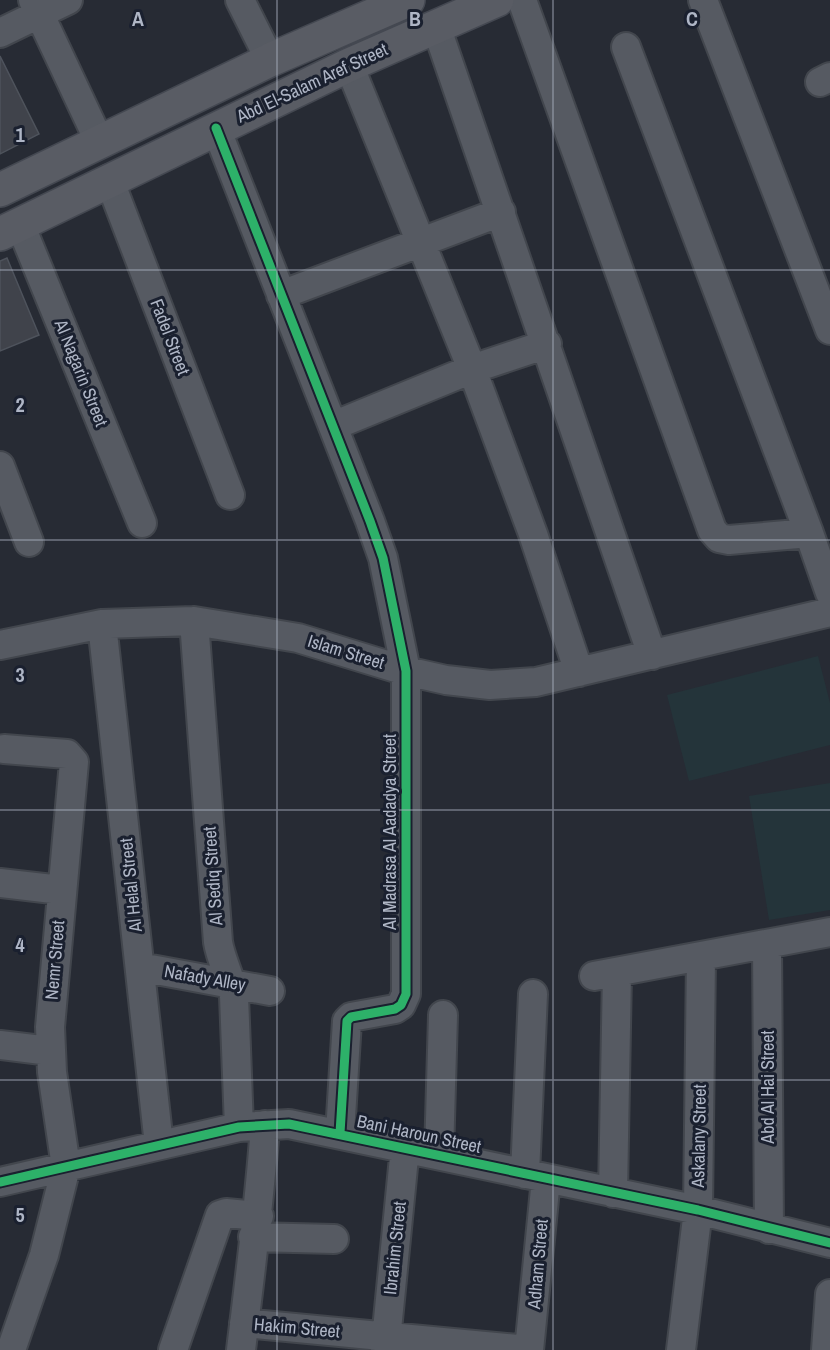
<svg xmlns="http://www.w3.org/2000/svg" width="830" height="1350" viewBox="0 0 830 1350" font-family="'Archivo Narrow',sans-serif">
<rect width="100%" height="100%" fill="#272b34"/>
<path fill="#24343a" d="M818,656L830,703V745L689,781L667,695Z
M830,783V910L769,920L749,796Z"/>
<path fill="#40434b" stroke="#4e535c" stroke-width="1.5" d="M0,56L39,134L0,154Z
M7,258L39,335L0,351V261Z"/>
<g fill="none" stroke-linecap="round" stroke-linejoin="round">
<g stroke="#42464d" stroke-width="32">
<path id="minor" d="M33,0L100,143
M240,0L270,60
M522,0L712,530L719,538L729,540L809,533L830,593
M703,0L830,330
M436,26L652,655
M0,33L68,0
M626,47L809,533
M349,65L472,369L533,534L579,672
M820,82L830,77
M216,128L370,521L383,558L406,671V994L401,1005L395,1009L351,1017L347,1021L340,1133
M109,179L230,495
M20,224L142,523
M281,295L501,212
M333,426L472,369L547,344
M0,466L29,542
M194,621L218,942C221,961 231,977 234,996L239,1127
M102,624L159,1145
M0,645L102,624L194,621L298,638L406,671L446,680L490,685L536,682L830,612
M4,749L67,754L74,762L50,1027L52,1072L66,1167L44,1255L11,1350
M0,883L61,890
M767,944L769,1229
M140,967L270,991
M594,976L830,932
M0,1045L50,1051
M439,1155L443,1015
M525,1174L533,994
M0,1182L239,1127L289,1124L698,1210L830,1243
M613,1193L617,972
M253,1237L334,1239
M244,1323L529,1350
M173,1350L220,1215L226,1213L259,1216
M241,1350C250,1275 260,1200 265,1125
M385,1350L405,1147
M529,1350L546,1179
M681,1350L698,1210L701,957
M826,1350L830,1294"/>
</g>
<g stroke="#444851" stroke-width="36">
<path id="major" d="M0,190L270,60L408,0
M0,234L349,65L497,0"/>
</g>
<use href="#minor" stroke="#565a62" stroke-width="28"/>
<use href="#major" stroke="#595c64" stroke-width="33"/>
<g stroke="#1a202f" stroke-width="13">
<path id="cycleway" d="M216,128L370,521L383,558L406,671V994L401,1005L395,1009L351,1017L347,1021L340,1133
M0,1182L239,1127L289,1124L698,1210L830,1243"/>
</g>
<use href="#cycleway" stroke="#2db169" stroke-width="9"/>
</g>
<path fill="none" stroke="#afb6c6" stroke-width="1.5" stroke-opacity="0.55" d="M277,0V1350M553,0V1350M0,270H830M0,540H830M0,810H830M0,1080H830"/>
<g text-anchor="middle" stroke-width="6" stroke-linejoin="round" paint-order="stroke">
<g font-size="18" fill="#afb6c6" stroke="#1a202f">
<text transform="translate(312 83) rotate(-25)" y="6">Abd El-Salam Aref Street</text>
<text transform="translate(170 337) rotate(69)" y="6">Fadel Street</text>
<text transform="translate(81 373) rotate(68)" y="6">Al Nagarin Street</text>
<text transform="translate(346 652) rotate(17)" y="6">Islam Street</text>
<text transform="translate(390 832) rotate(-90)" y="6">Al Madrasa Al Aadadya Street</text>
<text transform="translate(213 876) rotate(-94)" y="6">Al Sediq Street</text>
<text transform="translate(131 885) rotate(-96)" y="6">Al Helal Street</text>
<text transform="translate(55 960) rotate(-85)" y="6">Nemr Street</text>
<text transform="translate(205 978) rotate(10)" y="6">Nafady Alley</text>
<text transform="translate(768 1087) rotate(-90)" y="6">Abd Al Hai Street</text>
<text transform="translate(419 1134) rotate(12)" y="6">Bani Haroun Street</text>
<text transform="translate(699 1136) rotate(-89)" y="6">Askalany Street</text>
<text transform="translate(395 1248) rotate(-84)" y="6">Ibrahim Street</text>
<text transform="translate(538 1264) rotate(-85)" y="6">Adham Street</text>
<text transform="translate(297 1328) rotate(5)" y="6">Hakim Street</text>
</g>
</g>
<g font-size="20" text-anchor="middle" font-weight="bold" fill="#afb6c6" stroke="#1a202f" stroke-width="6" stroke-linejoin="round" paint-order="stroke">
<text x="138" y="26">A</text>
<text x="415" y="26">B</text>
<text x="692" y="26">C</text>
<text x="20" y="142">1</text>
<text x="20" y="412">2</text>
<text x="20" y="682">3</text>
<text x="20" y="952">4</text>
<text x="20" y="1222">5</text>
</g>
</svg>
